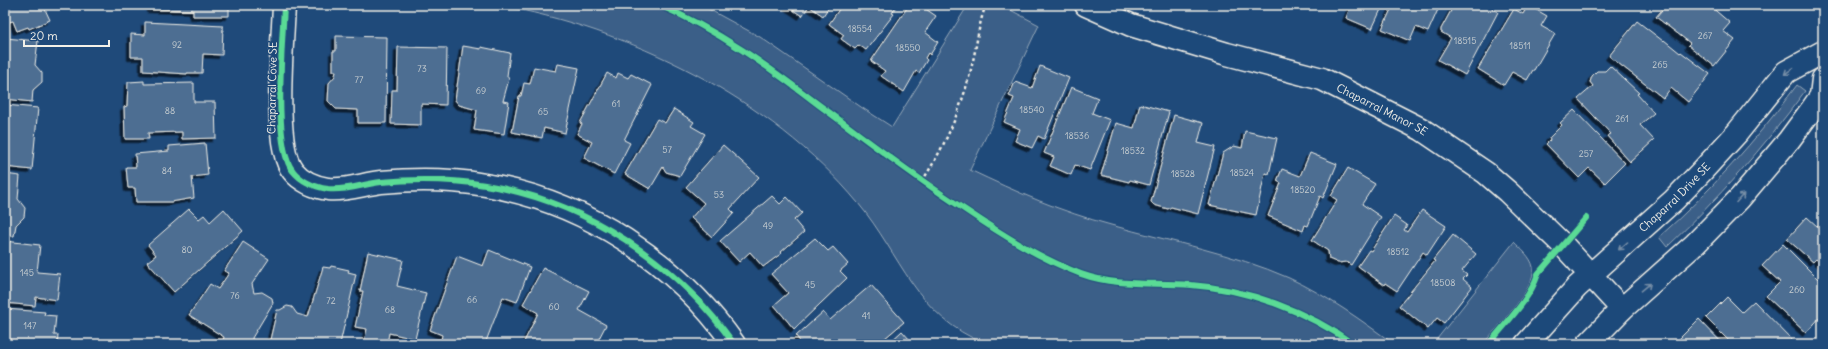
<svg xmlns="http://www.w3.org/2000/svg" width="1828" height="349" viewBox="0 0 1828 349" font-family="Delius,sans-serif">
<defs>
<filter id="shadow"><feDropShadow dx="-3.5" dy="3.5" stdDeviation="0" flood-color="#0009"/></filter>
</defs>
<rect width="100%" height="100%" fill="#1f4a7a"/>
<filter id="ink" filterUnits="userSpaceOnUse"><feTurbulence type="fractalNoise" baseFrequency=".025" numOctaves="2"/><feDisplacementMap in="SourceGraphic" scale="8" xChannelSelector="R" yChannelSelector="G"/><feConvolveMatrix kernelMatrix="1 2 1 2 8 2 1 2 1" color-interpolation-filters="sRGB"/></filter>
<g filter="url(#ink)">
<path fill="#3a5f88" stroke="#97a8b8" d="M496,5H701L760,37L861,107L892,127L968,5H1001L1039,25L970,170C1016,192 1062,212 1111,225C1171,242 1232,253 1289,278C1326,295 1361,320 1394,344H986C915,316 902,256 858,203C771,98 628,28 496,5Z
M1797,85L1805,91C1763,148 1718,199 1667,247L1659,237C1710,192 1756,140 1797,85Z
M1514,242C1521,249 1531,257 1533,267C1537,288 1496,328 1483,344H1433Z"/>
<path fill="#4d6e92" stroke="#f4f1e8" filter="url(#shadow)" d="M5,5H43L50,20L29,29L28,27L17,31L13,21L9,22L8,20L5,21Z
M150,5H229V16H193V10L150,9Z
M788,5H830L823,16L809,6L802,16L787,6Z
M842,5H897L892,13L894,14L866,50L859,45L855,49L841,39L844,35L829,24Z
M909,5H920L936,16L925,32L938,42L930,55L928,53L925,58L927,60L919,73L916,71L904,92L881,76L885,71L871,61Z
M1351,5H1383L1372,29L1346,18Z
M1393,5H1440L1428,32L1416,27L1410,41L1382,29Z
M1454,5H1494L1492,9L1498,12L1465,75L1438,60L1451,38L1441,32V29Z
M1528,5L1547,16L1541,26L1555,34L1534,70H1533L1527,80L1512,72L1504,85L1478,69L1514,9L1523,14Z
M1666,5H1709L1730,23L1723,31L1735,40L1714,66L1688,45L1690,43L1656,17Z
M1637,21L1663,41L1664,40L1680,53L1681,52L1710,74L1688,102L1671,88L1663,98L1609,56Z
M145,22L223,26L222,55L203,54L202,73H187V74L143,71V57H131V34L145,35Z
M336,36L387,37L386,123H358V110L336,109L328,101L329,83L335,76L336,71H333V51H336Z
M5,38L38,41L35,65L42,73V82L33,90L32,102L5,99Z
M463,46L481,49V47L510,53L507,76L509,79L503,101L509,102L504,134L474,130L477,110L459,105L455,100Z
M398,47L447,48L446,105L421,104V125L391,124L392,90H397Z
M558,64L579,68L565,133L544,128L542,138L512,132L519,96H521L524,83L530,84L534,67L556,71Z
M1040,66L1069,78L1044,139L1038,136L1032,148L1015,141L1020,129L1004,122L1014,98L1009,96L1015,82L1032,88Z
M1610,66L1639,93L1637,94L1654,113L1640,125L1654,140L1630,162L1607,136L1611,134L1578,99L1593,86L1590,82L1592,76L1597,71H1605Z
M607,73L616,78L618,73L628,78L631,74L652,85L624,140L630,143L614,174L584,158L592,142L577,134L582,124L580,123Z
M144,81V84L194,83V102H215L216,138L182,139V132L148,133L149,139H125L124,107L127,106L128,82Z
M1071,87L1098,98L1092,113L1110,120L1090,170L1075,165L1071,175L1050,166L1054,157L1044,153Z
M1140,104L1169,112L1149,185L1130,180L1129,182L1101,175L1116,123L1134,128Z
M5,105L38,108L32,170L5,167Z
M674,109L694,122L691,126L705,134L680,176L666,172L663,167L650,189L625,174L657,119L665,123Z
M1574,110L1625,163L1605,183L1589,168L1579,178L1546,144L1550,140L1549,138L1562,125L1560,123Z
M1174,115L1203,123L1198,143L1215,147L1198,214L1171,207L1168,209L1154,205L1151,202Z
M1245,131L1277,138L1269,174L1265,173L1256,215L1209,205L1223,153L1234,146L1242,148Z
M205,143L208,175L192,177L194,198L171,202H136L135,188H128L126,167H136L135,154L169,151V146Z
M723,145L759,177L730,209L734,213L712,237L691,218L704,203L686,187Z
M1310,153L1337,164L1323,198L1320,196L1308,226L1305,225L1303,231L1268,216L1281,183L1277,181L1282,169L1300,176Z
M1348,168L1375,184L1362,204L1381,217L1351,265L1346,262L1338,263L1329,259L1328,251L1312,240L1337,200L1331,196Z
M5,174L20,176L18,199L25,208L24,217L16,225L14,236H5Z
M772,196L780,204L787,197L802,213L794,220L804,232L781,252L782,253L763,267L750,252L739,262L720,241Z
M189,209L199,219L204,215L210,222L224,209L243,231L174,292L147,262L156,255L148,245Z
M1422,210L1446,226L1427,255L1423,252L1397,291L1385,283L1384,285L1358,266L1369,250L1371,251L1394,216L1407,225L1404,230L1407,232Z
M1807,217L1818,227L1823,222V265L1816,259L1813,262L1787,239Z
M1453,235L1476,254L1462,271L1467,275L1463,279L1472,287L1444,323L1437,318L1428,329L1399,306L1435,261L1433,260Z
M815,238L828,251L833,247L848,264L840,271L847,278L794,329L774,305L788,293L771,274Z
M5,241L40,245L37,272L60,274L57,300L36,297L35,306L5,303Z
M243,242L269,259L252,284L254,293L262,292L272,298L273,303L252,338L253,344H222L224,337L189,315L210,284L218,289L229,273L224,271Z
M1783,244L1823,284V314L1806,333L1766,296L1780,282L1762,266Z
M489,250L530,267L517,302L503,297L485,344H453L441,340L442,335L430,330L457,256L483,266Z
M368,252L403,260L397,286L426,293L415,339L389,333L387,344H372L364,342L367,329L355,327L363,291H360Z
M331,266L349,270L348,272L356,274L340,344H269L277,310H280L287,306L292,307L297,314L308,317L323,267L330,268Z
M543,268L589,291L579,310L606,325L596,344H523L538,313L523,304Z
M871,285L904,322L878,344H802L796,336L823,312L830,320Z
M1727,297L1742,312L1754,301L1796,344H1732L1706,318Z
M5,309L45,312L44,315L56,316L54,335H58L57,344H5Z
M1699,319L1723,344H1682L1678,340Z
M902,331L910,340L916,344H888Z"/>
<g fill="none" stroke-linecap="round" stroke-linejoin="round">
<g stroke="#f4f1e8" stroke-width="25">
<path id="street" d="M284,5C283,40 272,146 293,171C301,181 315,187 328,189C346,191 363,184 381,182C416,179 450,179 485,185C585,201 676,262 734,344"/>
</g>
<g stroke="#f4f1e8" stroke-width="25">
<g id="secondary">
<path id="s1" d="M1086,5L1131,25L1227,54L1322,79L1421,129L1486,173L1508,192L1562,244L1622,309"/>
<path id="s2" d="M1526,344L1577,287L1674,200L1703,170L1737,133L1786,72L1823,52"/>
<path d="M1588,344L1622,309L1695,244L1740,198L1789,140L1812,109L1821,96L1823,79"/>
</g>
</g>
<path stroke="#f4f1e8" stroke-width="2.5" stroke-dasharray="3 3" stroke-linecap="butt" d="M922,181C945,147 963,105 972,65C977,45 978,25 986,5"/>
<use href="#street" stroke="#1f4a7a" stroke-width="22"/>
<use href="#secondary" stroke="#1f4a7a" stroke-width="22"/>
<g stroke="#1f4a7a" stroke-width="8">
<path id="cycleway" d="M284,5C283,40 272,146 293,171C301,181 315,187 328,189C346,191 363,184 381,182C416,179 450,179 485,185C585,201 676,262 734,344
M659,5C718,30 769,67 819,105C867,140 914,177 964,209C1001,234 1039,258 1081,274C1117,287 1153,282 1191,285C1247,289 1307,311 1353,344
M1489,344C1507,321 1529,301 1538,274L1586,218"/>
</g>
<use href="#cycleway" stroke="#5adb95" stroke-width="6"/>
</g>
<defs><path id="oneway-shaft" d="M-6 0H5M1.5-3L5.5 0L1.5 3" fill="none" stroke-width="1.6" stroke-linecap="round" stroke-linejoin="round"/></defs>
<g stroke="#748da6">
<use href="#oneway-shaft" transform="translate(1789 71) rotate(145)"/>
<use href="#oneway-shaft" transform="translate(1740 198) rotate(-48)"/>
<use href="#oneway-shaft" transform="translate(1623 246) rotate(139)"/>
<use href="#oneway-shaft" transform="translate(1646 287) rotate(-40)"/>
</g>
</g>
<g text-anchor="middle" stroke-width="3" stroke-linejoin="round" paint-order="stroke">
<g font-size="9" fill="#cad0d2">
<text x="860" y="32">18554</text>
<text x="1705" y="39">267</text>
<text x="1465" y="44">18515</text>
<text x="177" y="48">92</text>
<text x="1520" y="49">18511</text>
<text x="908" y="51">18550</text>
<text x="1660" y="68">265</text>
<text x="422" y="72">73</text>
<text x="359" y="83">77</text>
<text x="481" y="94">69</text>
<text x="616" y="107">61</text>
<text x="1032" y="113">18540</text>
<text x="170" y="114">88</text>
<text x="543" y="115">65</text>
<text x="1622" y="122">261</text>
<text x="1077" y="139">18536</text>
<text x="667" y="153">57</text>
<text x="1133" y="154">18532</text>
<text x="1586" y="157">257</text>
<text x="167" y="174">84</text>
<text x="1242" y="176">18524</text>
<text x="1183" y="177">18528</text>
<text x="1303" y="193">18520</text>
<text x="719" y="198">53</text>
<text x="768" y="229">49</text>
<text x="187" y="253">80</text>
<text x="1398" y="255">18512</text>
<text x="27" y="276">145</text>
<text x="1443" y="286">18508</text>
<text x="810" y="288">45</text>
<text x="1797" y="293">260</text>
<text x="235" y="299">76</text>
<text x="472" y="303">66</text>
<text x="331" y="304">72</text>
<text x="554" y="310">60</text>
<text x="390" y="313">68</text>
<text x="866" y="319">41</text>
<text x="30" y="329">147</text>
</g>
<g font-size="11" fill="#f4f1e8" stroke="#1f4a7a">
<text transform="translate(272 88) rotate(-89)" y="4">Chaparral Cove SE</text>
<text dy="4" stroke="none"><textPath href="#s1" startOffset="315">Chaparral Manor SE</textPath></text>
<text dy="4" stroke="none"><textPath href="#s2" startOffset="209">Chaparral Drive SE</textPath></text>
</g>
</g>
<rect width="1828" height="349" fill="none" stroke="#1f4a7a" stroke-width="20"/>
<rect x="10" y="10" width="1808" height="329" fill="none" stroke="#f4f1e8" stroke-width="1.5" filter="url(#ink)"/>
<path d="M24 40v6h85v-6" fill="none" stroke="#f4f1e8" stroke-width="2"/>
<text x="30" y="40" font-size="12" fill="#f4f1e8" stroke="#1f4a7a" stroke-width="3" paint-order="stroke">20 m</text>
</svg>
